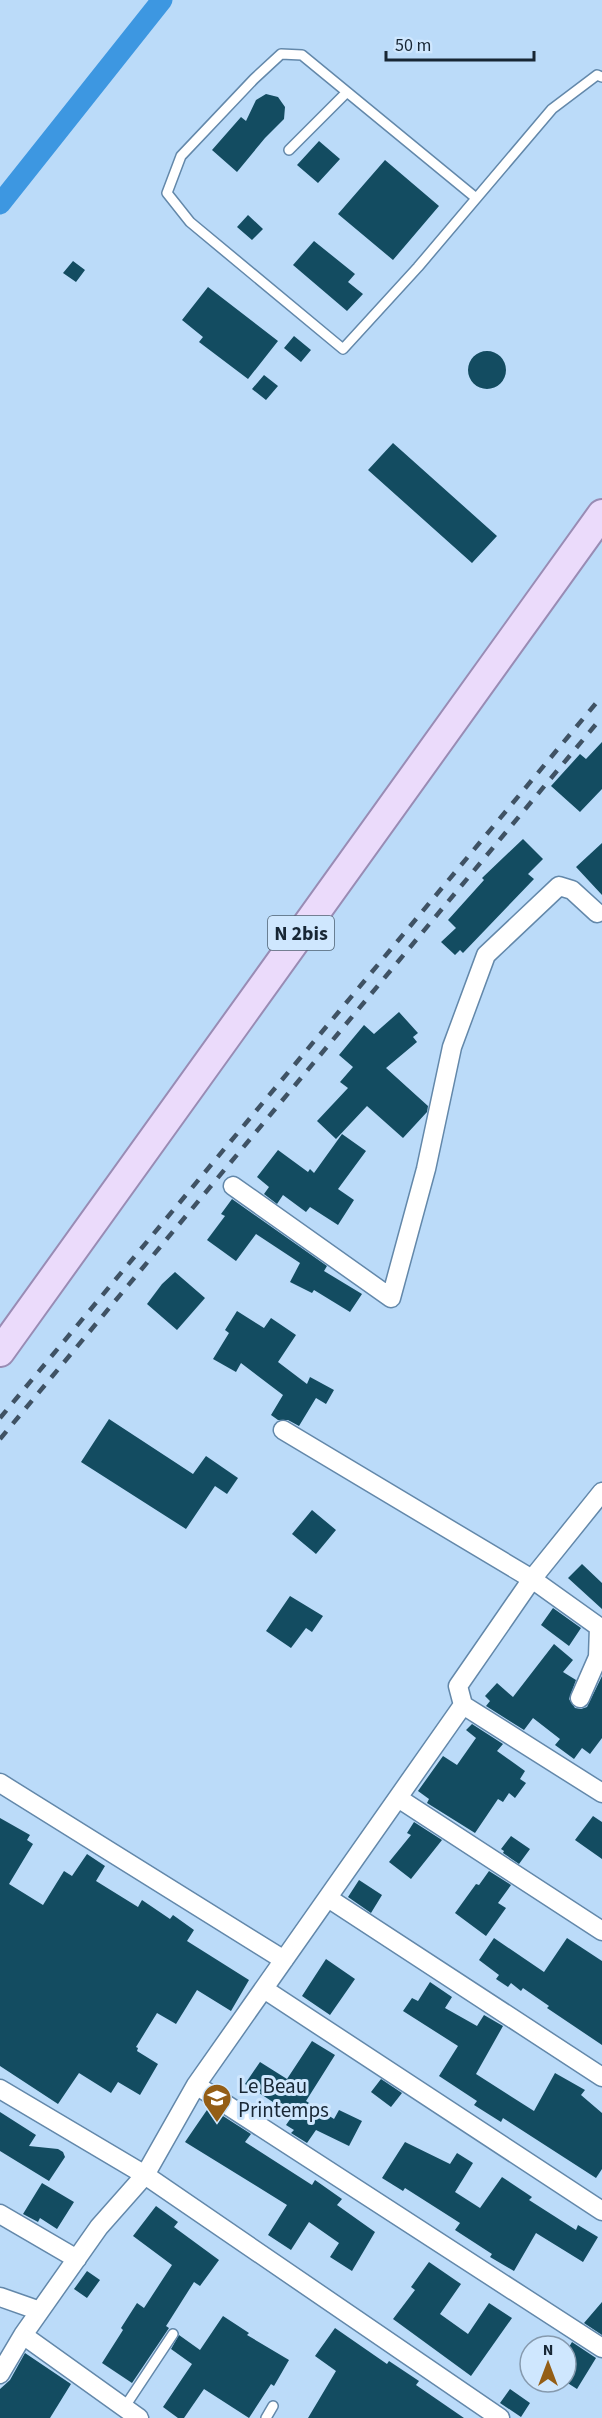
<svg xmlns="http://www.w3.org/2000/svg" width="602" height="2418" viewBox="0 0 602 2418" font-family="'Source Sans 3',sans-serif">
<rect width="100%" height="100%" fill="#bbdbf9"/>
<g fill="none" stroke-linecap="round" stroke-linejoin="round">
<path stroke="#3d97e1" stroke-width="21" d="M0,204L162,0"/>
</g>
<path fill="#134c61" d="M266,94L278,97L285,107L284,119L265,138L237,172L212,150L241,117L246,121L256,100Z
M319,141L340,159L318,183L297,165Z
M385,160L439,206L393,260L338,214Z
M248,215L263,229L252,240L237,227Z
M314,241L355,274L348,282L363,294L347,311L293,265Z
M73,261L85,270L76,282L63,273Z
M208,287L278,341L248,379L199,342L203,337L182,320Z
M294,336L311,350L301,362L284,348Z
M468 370a19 19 0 1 1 38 0a19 19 0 1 1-38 0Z
M264,375L278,386L266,400L252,389Z
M393,443L497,536L472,563L368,470Z
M602,742V789L580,812L551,786L580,754L586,759Z
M523,839L543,859L528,874L534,879L463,953L460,950L455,955L441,942L456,928L448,920L484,880L482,878Z
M602,843V895L576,867Z
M399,1012L418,1033L413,1037L417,1042L386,1068L428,1106L427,1112L403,1138L367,1106L336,1139L317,1121L348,1088L340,1082L353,1067L339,1055L364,1025L374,1034Z
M342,1134L366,1151L338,1189L354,1200L338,1225L310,1207L306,1212L283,1195L277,1204L264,1194L269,1187L257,1177L278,1150L308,1172L310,1169L314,1173Z
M232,1199L327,1266L324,1271L362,1294L350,1312L314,1290L312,1293L290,1282L300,1263L256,1234L236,1261L207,1240L225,1216L221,1214Z
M175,1272L205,1298L177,1330L147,1304L162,1284Z
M237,1311L264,1328L271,1318L296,1335L278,1362L307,1384L310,1377L334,1390L326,1404L316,1398L299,1426L288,1420H278L271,1415L283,1395L241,1363L236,1372L213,1359L229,1333L225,1330Z
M109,1419L193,1474L206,1456L238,1478L227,1494L215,1486L186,1529L81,1462Z
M312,1510L336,1530L316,1554L292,1534Z
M582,1564L602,1583V1609L568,1578Z
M290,1596L323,1616L312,1632L306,1628L291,1648L266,1631Z
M553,1608L581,1628L569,1646L541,1625Z
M554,1644L573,1660L563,1672L576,1680L569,1699L575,1708L581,1709L587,1707L602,1676V1738L590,1754L582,1748L574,1759L555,1745L560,1739L533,1718L524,1730L486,1706L490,1701L485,1696L497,1683L513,1697Z
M472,1724L503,1744L497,1751L525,1771L520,1779L526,1783L515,1798L509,1793L503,1802L498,1799L475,1833L427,1803L429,1799L418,1791L443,1756L457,1765L476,1738L466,1730Z
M593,1816L602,1822V1859L575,1840Z
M0,1818L30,1835L27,1840L33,1844L9,1884L43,1905L64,1871L72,1876L87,1854L105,1866L96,1881L138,1907L142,1900L170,1919L173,1915L194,1930L187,1941L249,1980L231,2011L197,1990L176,2024L157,2013L136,2047L138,2048L137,2051L158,2064L140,2095L118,2082L111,2093L79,2073L58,2104L0,2066Z
M414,1822L442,1840L411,1879L389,1862L411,1835L407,1833Z
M511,1836L530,1849L519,1864L503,1853L504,1851L501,1849Z
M489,1871L511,1885L498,1903L506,1908L486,1936L455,1913L476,1884L479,1885Z
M359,1880L382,1895L371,1913L348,1897Z
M494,1938L544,1972L567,1938L602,1961V2045L547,2008L549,2006L523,1988L521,1991L511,1983L508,1987L496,1979L499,1975L479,1960Z
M326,1959L355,1979L330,2015L302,1996Z
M430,1982L452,1997L445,2008L477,2026L484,2015L503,2026L476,2074L534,2111L555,2073L585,2090L581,2095L602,2113V2169L596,2178L503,2118L501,2122L474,2105L477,2101L439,2076L458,2046L403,2011L412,1998L418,2001Z
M312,2041L335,2055L306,2101L334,2119L339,2110L362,2121L349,2146L316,2130L307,2143L291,2133L294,2130L286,2125L293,2115L245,2084L260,2062L287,2079Z
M381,2079L402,2093L391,2107L371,2092Z
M209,2107L251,2134L245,2142L312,2185L315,2180L342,2199L337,2205L375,2232L352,2271L330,2257L339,2243L309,2222L291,2250L268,2235L287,2205L185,2142Z
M0,2112L36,2135L29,2146L58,2149L63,2152L65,2157L49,2181L0,2151Z
M405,2142L450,2164L457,2153L473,2163L455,2192L480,2208L502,2177L532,2197L529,2200L576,2230L578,2225L598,2237L583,2262L536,2233L514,2271L490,2257L492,2254L455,2230L460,2223L405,2188L403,2191L382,2178Z
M42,2183L74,2202L57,2229L40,2218L38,2222L23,2214Z
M156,2206L178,2222L174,2227L219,2260L200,2286L194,2282L168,2323L166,2326L169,2328L132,2383L102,2363L123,2330L121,2328L137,2303L144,2308L172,2265L133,2236Z
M429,2262L461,2284L440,2314L468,2334L489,2303L512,2318L471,2376L393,2319L415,2290L411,2287Z
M87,2271L100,2280L87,2298L74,2289Z
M602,2302V2335L584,2323Z
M223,2316L249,2333L247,2335L289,2360L274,2386L271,2384L249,2418L204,2389L184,2418H178L163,2407L192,2364L171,2349L179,2335L200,2350Z
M335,2328L387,2364L389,2361L419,2381L416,2385L464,2418H308L336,2371L315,2356Z
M572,2342L596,2358L577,2389L566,2382V2352Z
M25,2353L71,2384L50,2418H0V2389L10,2380Z
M510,2389L530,2403L521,2417L500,2403Z"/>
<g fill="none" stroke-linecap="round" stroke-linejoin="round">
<g stroke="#6388aa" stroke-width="12">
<path id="lane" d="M289,150L347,92
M476,198L302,55L281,54L254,79L181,156L167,193L190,222L343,349L418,267L552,109L597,75L602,77
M124,2408L173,2334
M266,2418L273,2406"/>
</g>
<g stroke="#6388aa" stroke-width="21">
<path id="street" d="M233,1186L391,1298L426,1169L452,1047L486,955L559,886L572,890L597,913
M283,1430L532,1579L599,1627L598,1657L580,1698
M602,1492L532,1579L458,1686L463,1705L602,1793
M0,1783L284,1960
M398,1798L602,1931
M328,1898L602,2077
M264,1989L602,2211
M196,2085L602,2348
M0,2089L145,2175L500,2418
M0,2214L77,2259
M0,2297L40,2311
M0,2374L23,2335
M139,2418L23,2335L99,2227L145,2175L196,2085L463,1705"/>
</g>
<g stroke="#998cb4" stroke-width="32">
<path id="primary" d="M0,1352L602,514"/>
</g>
<use href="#lane" stroke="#fff" stroke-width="9"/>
<use href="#street" stroke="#fff" stroke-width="18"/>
<use href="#primary" stroke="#ebdbfb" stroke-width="28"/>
<path stroke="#3f5264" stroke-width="4.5" stroke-dasharray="10 10" stroke-linecap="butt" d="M0,1418L602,696
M0,1439L602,717"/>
</g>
<defs>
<g id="school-pin" transform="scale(1.5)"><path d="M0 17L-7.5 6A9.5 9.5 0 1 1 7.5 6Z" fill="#945e16" stroke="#cfe7fe"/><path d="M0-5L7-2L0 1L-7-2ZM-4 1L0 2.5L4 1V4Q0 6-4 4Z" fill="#fff"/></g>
</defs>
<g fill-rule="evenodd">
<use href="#school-pin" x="217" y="2098"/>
</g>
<g text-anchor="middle" stroke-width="6" stroke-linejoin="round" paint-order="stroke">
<rect fill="#cfe7fe" stroke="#4f6171" stroke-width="1.5" x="268" y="916" width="66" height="34" rx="4.5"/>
<g font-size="20" font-weight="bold" fill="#182735">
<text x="301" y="940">N 2bis</text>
</g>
<g font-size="21" fill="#182735" stroke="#cfe7fe" text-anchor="start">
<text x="238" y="2093">Le Beau<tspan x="238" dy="24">Printemps</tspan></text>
</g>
</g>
<g transform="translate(548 2364)"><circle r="28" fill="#cfe7fe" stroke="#869aae" stroke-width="1.5"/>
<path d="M0-4.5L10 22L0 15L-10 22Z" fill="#945e16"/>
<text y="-9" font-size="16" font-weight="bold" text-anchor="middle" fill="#182735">N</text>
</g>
<path d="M386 51v9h148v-9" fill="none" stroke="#182735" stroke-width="3"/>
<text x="395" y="51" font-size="18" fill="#182735" stroke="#cfe7fe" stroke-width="4.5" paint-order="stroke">50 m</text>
</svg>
